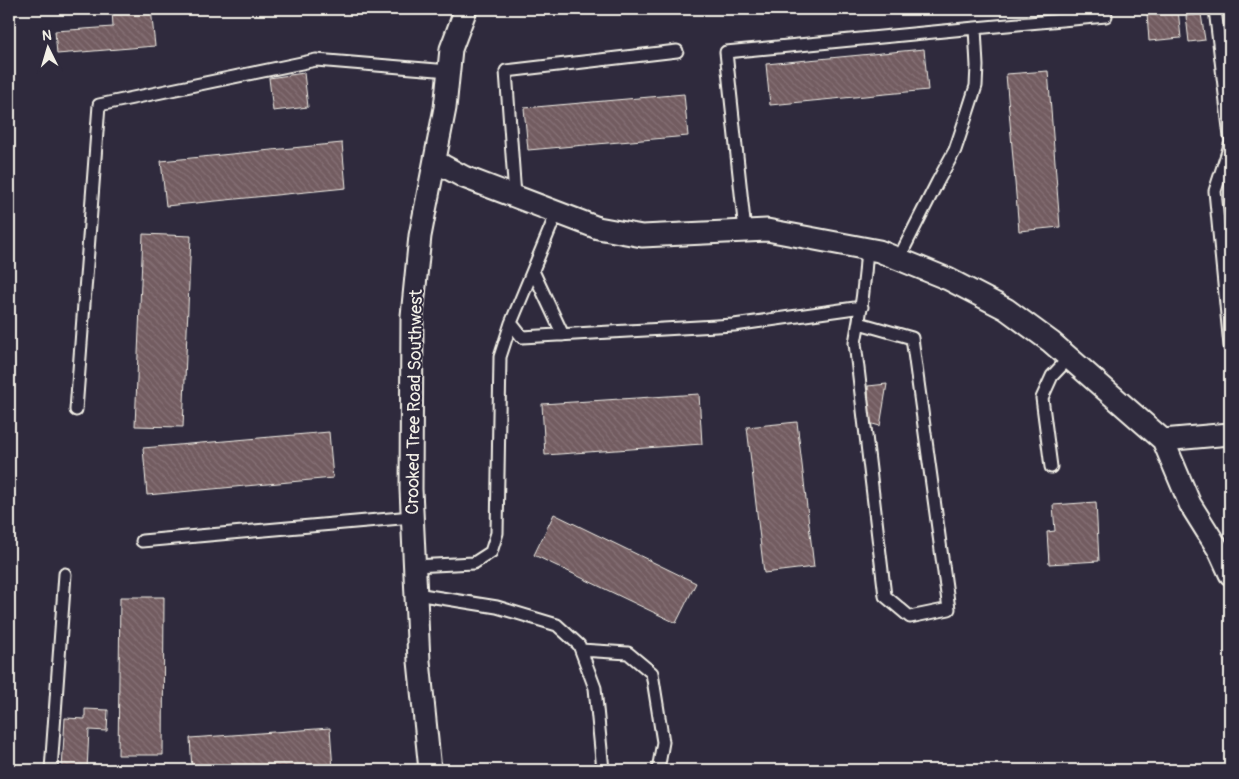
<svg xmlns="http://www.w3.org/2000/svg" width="1239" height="779" viewBox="0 0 1239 779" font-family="Pangolin,sans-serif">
<defs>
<pattern id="building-back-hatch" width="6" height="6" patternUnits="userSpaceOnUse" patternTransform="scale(1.25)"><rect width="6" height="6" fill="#725b60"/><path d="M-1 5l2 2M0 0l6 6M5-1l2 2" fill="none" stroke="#877377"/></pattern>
</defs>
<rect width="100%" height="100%" fill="#2f2a3d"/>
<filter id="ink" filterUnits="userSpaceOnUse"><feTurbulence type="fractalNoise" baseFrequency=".02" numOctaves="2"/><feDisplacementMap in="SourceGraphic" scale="10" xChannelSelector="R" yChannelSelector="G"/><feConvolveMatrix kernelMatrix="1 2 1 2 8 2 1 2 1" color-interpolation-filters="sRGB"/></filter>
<g filter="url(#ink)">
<path fill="url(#building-back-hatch)" stroke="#f4f1e8" d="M112,9H151L155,46L57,54L55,31L113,27Z
M1178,10L1181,38L1149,41L1147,13Z
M1201,14L1205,40L1189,42L1186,16Z
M924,49L928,90L770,105L766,64Z
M1048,71L1060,227L1019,231L1006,74Z
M304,73L308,107L273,111L269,78Z
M684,94L688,136L528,150L524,108Z
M342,143L346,188L166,206L161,161Z
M143,234L191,236L183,427L135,426Z
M887,384L880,426L869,423L868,386Z
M699,394L702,444L545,455L542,404Z
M797,422L814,567L764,573L747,427Z
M329,432L333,478L147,495L143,448Z
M1096,502L1099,561L1049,564L1047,532L1055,531L1053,505Z
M554,514L696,583L676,623L534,555Z
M120,597H164L163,755H118Z
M85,709L108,710L107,731L89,730L87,770H62L65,718L85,719Z
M330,728L333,770H192L190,738Z"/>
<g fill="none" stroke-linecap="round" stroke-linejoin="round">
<g stroke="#f4f1e8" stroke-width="15">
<path id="lane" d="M1215,9L1230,137
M1230,145L1215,191L1230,346
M515,196L506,71L677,51
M557,212L511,323L522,337L734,325L862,307
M745,231L726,52L975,28
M899,258L938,181L955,150L966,117L976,86L977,66L975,28L1106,16
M533,271L563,335
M859,323L912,338L949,609L910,617L885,596L855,343C861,312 865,281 867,248
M76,410L99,105L316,60L449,71
M1051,467L1042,398L1052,376L1069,358
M142,541L412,517
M414,566L474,563L491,552L497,533L500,357L511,323
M416,594L497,607L557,625L579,645L595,688L603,770
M581,650L628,653L652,673L663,742L658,770
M51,770L65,574"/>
</g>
<g stroke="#f4f1e8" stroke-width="25">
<path id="street" d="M436,162L464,177L598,228L642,236L767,230L879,251L948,279L1006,309L1051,342L1163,440L1190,504L1220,552L1230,574
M1163,440L1230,434
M430,770L419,661L411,489L412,316L420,236L445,108L451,49L466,9"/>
</g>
<use href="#lane" stroke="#2f2a3d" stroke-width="11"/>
<use href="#street" stroke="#2f2a3d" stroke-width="21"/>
</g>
</g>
<g text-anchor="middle" stroke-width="4" stroke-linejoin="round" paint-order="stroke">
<g font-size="18" fill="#f4f1e8" stroke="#2f2a3d">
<text transform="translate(414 402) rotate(-89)" y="6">Crooked Tree Road Southwest</text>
</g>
</g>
<rect width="1239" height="779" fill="none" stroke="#2f2a3d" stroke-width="30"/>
<rect x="15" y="15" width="1209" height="749" fill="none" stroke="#f4f1e8" stroke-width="2" filter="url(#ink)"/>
<g transform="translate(48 48) rotate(355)" stroke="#2f2a3d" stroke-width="4" paint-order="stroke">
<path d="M0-4L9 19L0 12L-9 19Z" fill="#f4f1e8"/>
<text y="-8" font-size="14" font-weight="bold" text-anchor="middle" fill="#f4f1e8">N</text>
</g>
</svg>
